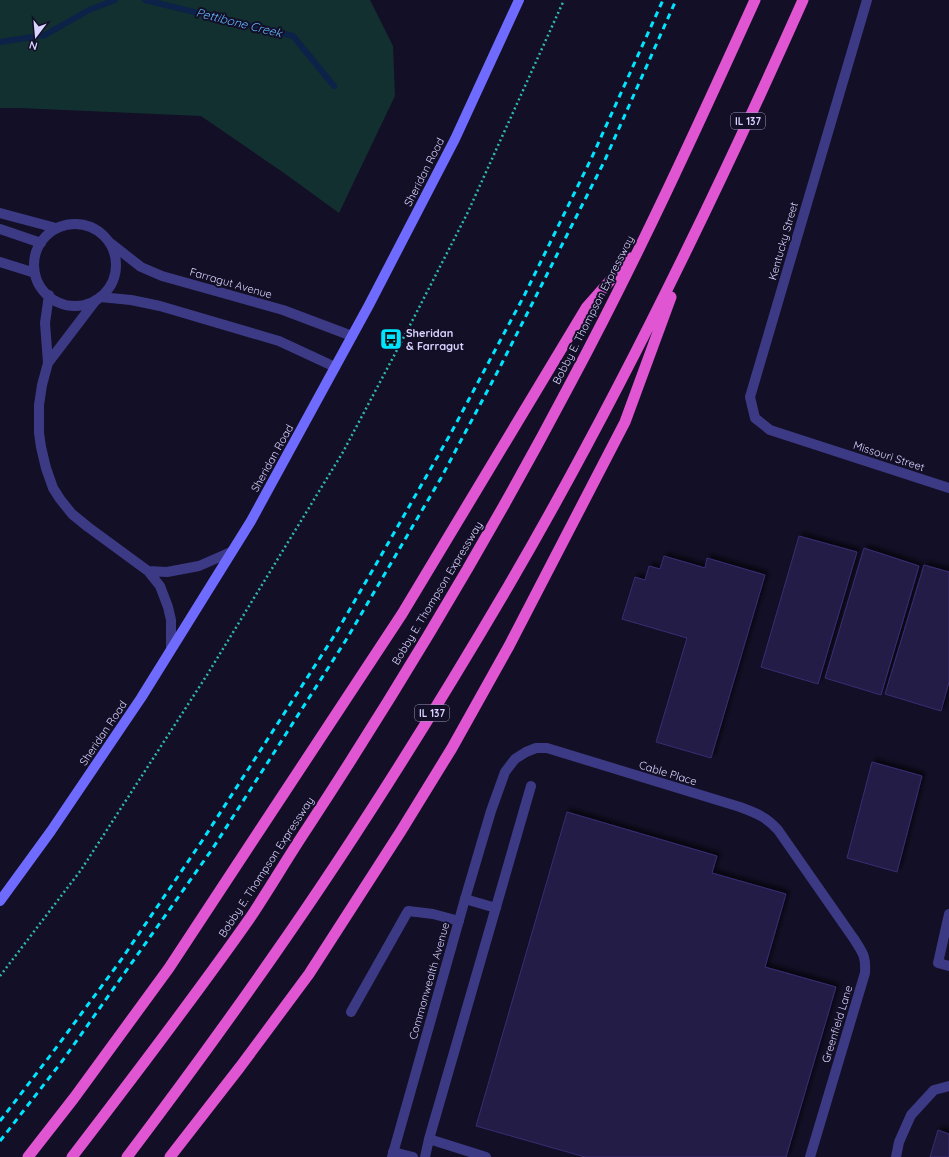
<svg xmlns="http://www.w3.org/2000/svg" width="949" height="1157" viewBox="0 0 949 1157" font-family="Quicksand,sans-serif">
<defs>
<filter id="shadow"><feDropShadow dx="3.5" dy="-3.5" stdDeviation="2" flood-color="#0009"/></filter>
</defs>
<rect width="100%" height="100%" fill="#130f26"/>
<path fill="#12302f" d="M0,0H370L393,46L395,96L339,213L284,173L201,116L19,108H0Z"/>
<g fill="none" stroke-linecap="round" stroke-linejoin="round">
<path stroke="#0c2248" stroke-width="6" d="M145,0L293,36L334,86
M0,42L45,35L89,10L115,0"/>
</g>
<path fill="#241b47" stroke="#3b2d73" filter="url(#shadow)" d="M799,536L857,552L818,684L761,667Z
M864,548L919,566L881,695L825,678Z
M664,556L705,568L707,558L765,575L711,758L656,742L687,638L622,619L635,577L645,580L649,566L660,569Z
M924,565L949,572V682L941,711L885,694Z
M872,762L922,776L897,872L847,858Z
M567,812L717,856L712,873L786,894L765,967L836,987L786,1157H585L476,1126Z
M938,1130L949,1134V1157H930Z"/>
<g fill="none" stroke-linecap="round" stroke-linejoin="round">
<path stroke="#2fb8b0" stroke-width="2.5" stroke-dasharray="2 3" stroke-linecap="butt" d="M0,976L81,870L207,675L343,452L406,333L467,214L564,0"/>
<path stroke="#3d3a85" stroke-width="10" d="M96,300L48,363L42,385L39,405V433L41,447L46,468L53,488L60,499L72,514L88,527L148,571L160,586L168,607L171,620V648
M48,363L45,323L49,295
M148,571L167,572L199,566L231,552
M465,899L496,908
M949,914L938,963L949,966
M351,1012L408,911L433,914L459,921
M429,1139L531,786
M393,1152L413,1157
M425,1157L429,1139L486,1157
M896,1157L899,1142L911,1115L934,1090L949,1086"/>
<path stroke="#3d3a85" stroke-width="10" d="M867,0L750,397L755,418L770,430L949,488
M0,213L56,228
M34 265a41 41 0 1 1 82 0a41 41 0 1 1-82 0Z
M0,229L41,243
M109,242L141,267L162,276L283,310L352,336
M0,262L35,273
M100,297L131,300L160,306L279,341L335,367"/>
<path stroke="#3d3a85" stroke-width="10" d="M392,1157L465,899L491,811L505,772L515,759L526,752L536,748H547L740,807C756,813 767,817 778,830L854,939C863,953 866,956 865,973L810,1157"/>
<path stroke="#6f6bff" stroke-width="10" d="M0,901L51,831L141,698L251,521L369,305L455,139L519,0"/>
<path stroke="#e055d1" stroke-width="11" d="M28,1157L74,1098L169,968L402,614L586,308L630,258
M72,1157C132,1079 193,999 250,918C270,888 288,857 308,827C402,683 490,536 570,384C637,259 696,130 755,0
M127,1157C177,1091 226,1024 274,955C358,835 435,711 509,585C619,396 714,200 803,0
M170,1157L240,1067L309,974L401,831L452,748L509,646L625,422L671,297"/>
<path stroke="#00e5ff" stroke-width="3" stroke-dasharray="6 5" stroke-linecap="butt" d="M0,1121L53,1052L121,960L202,841L336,633L386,547L451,433L525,294L592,157L663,0
M0,1141L63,1060L213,848L346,640L441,478L499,369L604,162L676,0"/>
</g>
<defs>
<g id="bus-square" transform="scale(1.15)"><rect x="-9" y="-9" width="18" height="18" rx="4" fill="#00e5ff" stroke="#130f26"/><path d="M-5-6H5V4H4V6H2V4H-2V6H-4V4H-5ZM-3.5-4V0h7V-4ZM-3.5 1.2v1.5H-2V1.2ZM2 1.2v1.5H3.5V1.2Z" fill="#111"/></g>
</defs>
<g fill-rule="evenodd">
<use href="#bus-square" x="391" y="339"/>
</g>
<g text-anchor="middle" stroke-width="4" stroke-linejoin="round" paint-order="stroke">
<g fill="#130f26" stroke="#9e99be" stroke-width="1">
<rect x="731" y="113" width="34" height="16" rx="3"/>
<rect x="415" y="705" width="34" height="16" rx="3"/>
</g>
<g font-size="10" font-weight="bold" fill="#d9d4ff">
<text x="748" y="125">IL 137</text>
<text x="432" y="717">IL 137</text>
</g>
<g font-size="11" fill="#d9d4ff" stroke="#130f26">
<text transform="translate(424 172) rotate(-63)" y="4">Sheridan Road</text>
<text transform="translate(783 241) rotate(-74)" y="4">Kentucky Street</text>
<text transform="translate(231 283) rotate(16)" y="4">Farragut Avenue</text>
<text transform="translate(593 310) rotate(-63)" y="4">Bobby E. Thompson Expressway</text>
<text transform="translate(889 456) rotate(18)" y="4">Missouri Street</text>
<text transform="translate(272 458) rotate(-61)" y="4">Sheridan Road</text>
<text transform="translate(437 593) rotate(-59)" y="4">Bobby E. Thompson Expressway</text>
<text transform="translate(103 733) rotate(-56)" y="4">Sheridan Road</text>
<text transform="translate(668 773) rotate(17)" y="4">Cable Place</text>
<text transform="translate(266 867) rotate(-57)" y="4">Bobby E. Thompson Expressway</text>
<text transform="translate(429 981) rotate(-74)" y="4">Commonwealth Avenue</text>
<text transform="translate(837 1024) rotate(-73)" y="4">Greenfield Lane</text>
</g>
<g font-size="11" font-weight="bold" fill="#d9d4ff" stroke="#130f26" text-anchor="start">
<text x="406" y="337">Sheridan<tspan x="406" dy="13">&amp; Farragut</tspan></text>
</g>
<g font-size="12" font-style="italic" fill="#62b6ff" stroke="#130f26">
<text transform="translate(239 23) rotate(14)" y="4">Pettibone Creek</text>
</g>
</g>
<g transform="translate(36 36) rotate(196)" stroke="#130f26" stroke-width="3" paint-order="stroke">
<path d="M0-3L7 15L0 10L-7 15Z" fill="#d9d4ff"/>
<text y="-6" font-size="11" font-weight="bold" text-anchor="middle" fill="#d9d4ff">N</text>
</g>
</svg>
